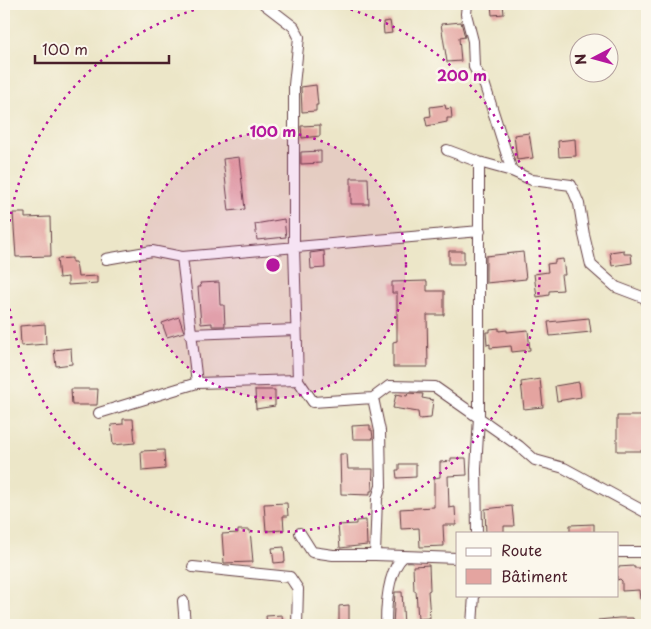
<svg xmlns="http://www.w3.org/2000/svg" width="651" height="629" viewBox="0 0 651 629" font-family="'Playpen Sans',sans-serif">
<rect width="100%" height="100%" fill="#fbf7ec"/>
<filter id="ink" filterUnits="userSpaceOnUse"><feTurbulence type="fractalNoise" baseFrequency=".02" numOctaves="2"/><feDisplacementMap in="SourceGraphic" scale="10" xChannelSelector="R" yChannelSelector="G"/><feConvolveMatrix kernelMatrix="1 2 1 2 8 2 1 2 1" color-interpolation-filters="sRGB"/></filter>
<filter id="wash" filterUnits="userSpaceOnUse"><feTurbulence type="fractalNoise" baseFrequency=".0096" numOctaves="4" result="noise"/><feDisplacementMap in="SourceGraphic" scale="20" xChannelSelector="R" yChannelSelector="G"/><feGaussianBlur stdDeviation="1.12" result="paint"/><feColorMatrix in="noise" values="0 0 0 0 0 0 0 0 0 0 0 0 0 0 0 0 0 1.4 0 .05"/><feComposite in="paint" operator="in"/></filter>
<g filter="url(#wash)">
<rect width="100%" height="100%" fill="#ece6c8"/>
<g id="blocks">
<path fill="#e4a4a0" d="M491,4H503L504,14L492,15Z
M390,21L392,33L384,34L383,22Z
M461,22L465,37L459,38L461,61L447,62L441,24Z
M316,85L318,105H316V111L302,112L301,87Z
M445,105L446,109L451,108L452,118H447V122L427,126L425,117L431,116L430,107Z
M320,125V136L302,138L301,126Z
M529,133L533,158L517,160L514,135Z
M575,139L576,156L559,157L558,141Z
M321,151V163L301,164V152Z
M239,157L245,209L229,211L223,159Z
M351,178H368L369,204H351Z
M13,213H25V218L50,217L51,256L16,257Z
M284,219L286,237L257,240L255,224Z
M624,250V254H631L632,263L612,266L610,252Z
M324,251L325,268L311,269L310,253Z
M449,251H464V264H449Z
M523,252L526,279L486,283V256Z
M72,258V262H76L78,277L97,276V283L68,285V277L59,278L57,259Z
M563,259L565,275H561L563,290L549,291V295L537,297L534,274L548,272L547,264L555,263V260Z
M427,281V291H444V315H427L428,367H393V342L397,341V293H392V282Z
M219,282L220,305H224L225,326H212V323L201,324L198,287H201L200,283Z
M179,317L184,332L167,337L162,323Z
M589,318L591,332L550,336L548,322Z
M45,324L46,344L21,346L20,326Z
M499,328V331L507,330V332L528,330L530,350L512,352L511,346L490,348V344L487,345L486,332H490V329Z
M71,348L72,364L56,366L54,350Z
M540,379L543,407L524,409L521,382Z
M579,382L581,397L557,401L555,386Z
M71,389H98L97,405H72Z
M255,390H275V406L256,409Z
M408,393L423,394L422,398L433,400L431,418L419,419L418,412L393,408L396,394L407,396Z
M617,416H647V451H617Z
M123,419H133L135,443L113,445L111,425L123,424Z
M370,425V430H372L373,439H353L352,426Z
M164,450L165,469L142,471L141,451Z
M340,454H347L348,469H373L372,491H370V495L341,494Z
M451,458H466L467,475L448,476L449,508L455,507L456,525H443L444,546L420,547L419,528L401,529L400,509L434,507V478L440,477V462L451,461Z
M399,464H416V477L397,478L396,470H399Z
M287,503L288,516H283L284,530L266,531L264,504Z
M512,506L514,526H504V533H486L485,509Z
M366,520L367,545L340,548L338,525L356,524V521Z
M594,524V533H570V525Z
M238,530H250L253,562L224,563L222,534L238,533Z
M284,547L285,562L274,563L272,548Z
M429,565L430,590L428,591L430,618L418,619L416,591H414L413,566Z
M634,566V568H647V599H640L639,590L622,591V581L620,579L617,580V567Z
M395,592H402L404,625H393Z
M349,605V624H339V606Z
M282,615L283,625H267L266,616Z
M619,618H633L634,625H599L598,620Z"/>
</g>
</g>
<g filter="url(#ink)">
<use href="#blocks" fill-opacity="0" stroke="#623d43" stroke-width="1"/>
<g fill="none" stroke-linecap="round" stroke-linejoin="round">
<g stroke="#623d43" stroke-width="12">
<path id="street" d="M264,4L294,27L299,37L294,85V247L298,380L313,402L373,398L389,386L435,387L519,446L535,460L564,468L647,513
M467,4L466,14L473,41L474,67L485,86L512,171
M447,150L479,162L512,171L532,180L571,185L579,204L584,235L591,265L616,287L645,298L647,302
M182,257L197,383
M106,259L152,251L182,257L480,231
M190,334L296,330
M373,398L380,431L381,486L377,498L375,555L404,556
M99,413L197,383L298,380
M300,533L312,552L333,555H375
M477,533L476,469L479,417V162
M617,552H647
M193,567L290,577L298,589L297,625
M183,601L185,625
M386,625C386,605 388,570 404,556L457,558
M472,625L474,595"/>
</g>
<use href="#street" stroke="#fff" stroke-width="10"/>
</g>
</g>
<circle cx="273" cy="265" r="133" fill="#b5179e" fill-opacity=".12"/>
<g fill="none" stroke="#b5179e" stroke-width="2.5" stroke-dasharray="2.5 5">
<circle cx="273" cy="265" r="133"/>
<path d="M329 4A267 267 0 1 1 217 4"/>
</g>
<circle cx="273" cy="265" r="8" fill="#b5179e" stroke="#fbf7ec" stroke-width="2.5"/>
<g font-size="15" text-anchor="middle" font-weight="bold" fill="#b5179e" stroke="#fbf7ec" stroke-width="5" stroke-linejoin="round" paint-order="stroke">
<text x="462" y="81">200 m</text>
<text x="273" y="137">100 m</text>
</g>
<rect width="651" height="629" fill="none" stroke="#fbf7ec" stroke-width="20"/>
<rect x="456" y="532" width="162" height="65" fill="#fbf7ec" stroke="#b4a19f"/>
<rect x="466" y="548" width="25" height="8" fill="#ffffff" stroke="#b4a19f"/>
<text x="501" y="556" font-size="15" fill="#4a1f2b">Route</text>
<rect x="466" y="569" width="25" height="15" fill="#e4a4a0" stroke="#b4a19f"/>
<text x="501" y="582" font-size="15" fill="#4a1f2b">Bâtiment</text>
<g transform="translate(594 58) rotate(264)"><circle r="24" fill="#fbf7ec" stroke="#b4a19f"/>
<path d="M0-4L9 19L0 12L-9 19Z" fill="#b5179e"/>
<text y="-8" font-size="14" font-weight="bold" text-anchor="middle" fill="#4a1f2b">N</text>
</g>
<path d="M35 55v8h134v-8" fill="none" stroke="#4a1f2b" stroke-width="2.5"/>
<text x="42" y="55" font-size="15" fill="#4a1f2b" stroke="#fbf7ec" stroke-width="4" paint-order="stroke">100 m</text>
</svg>
